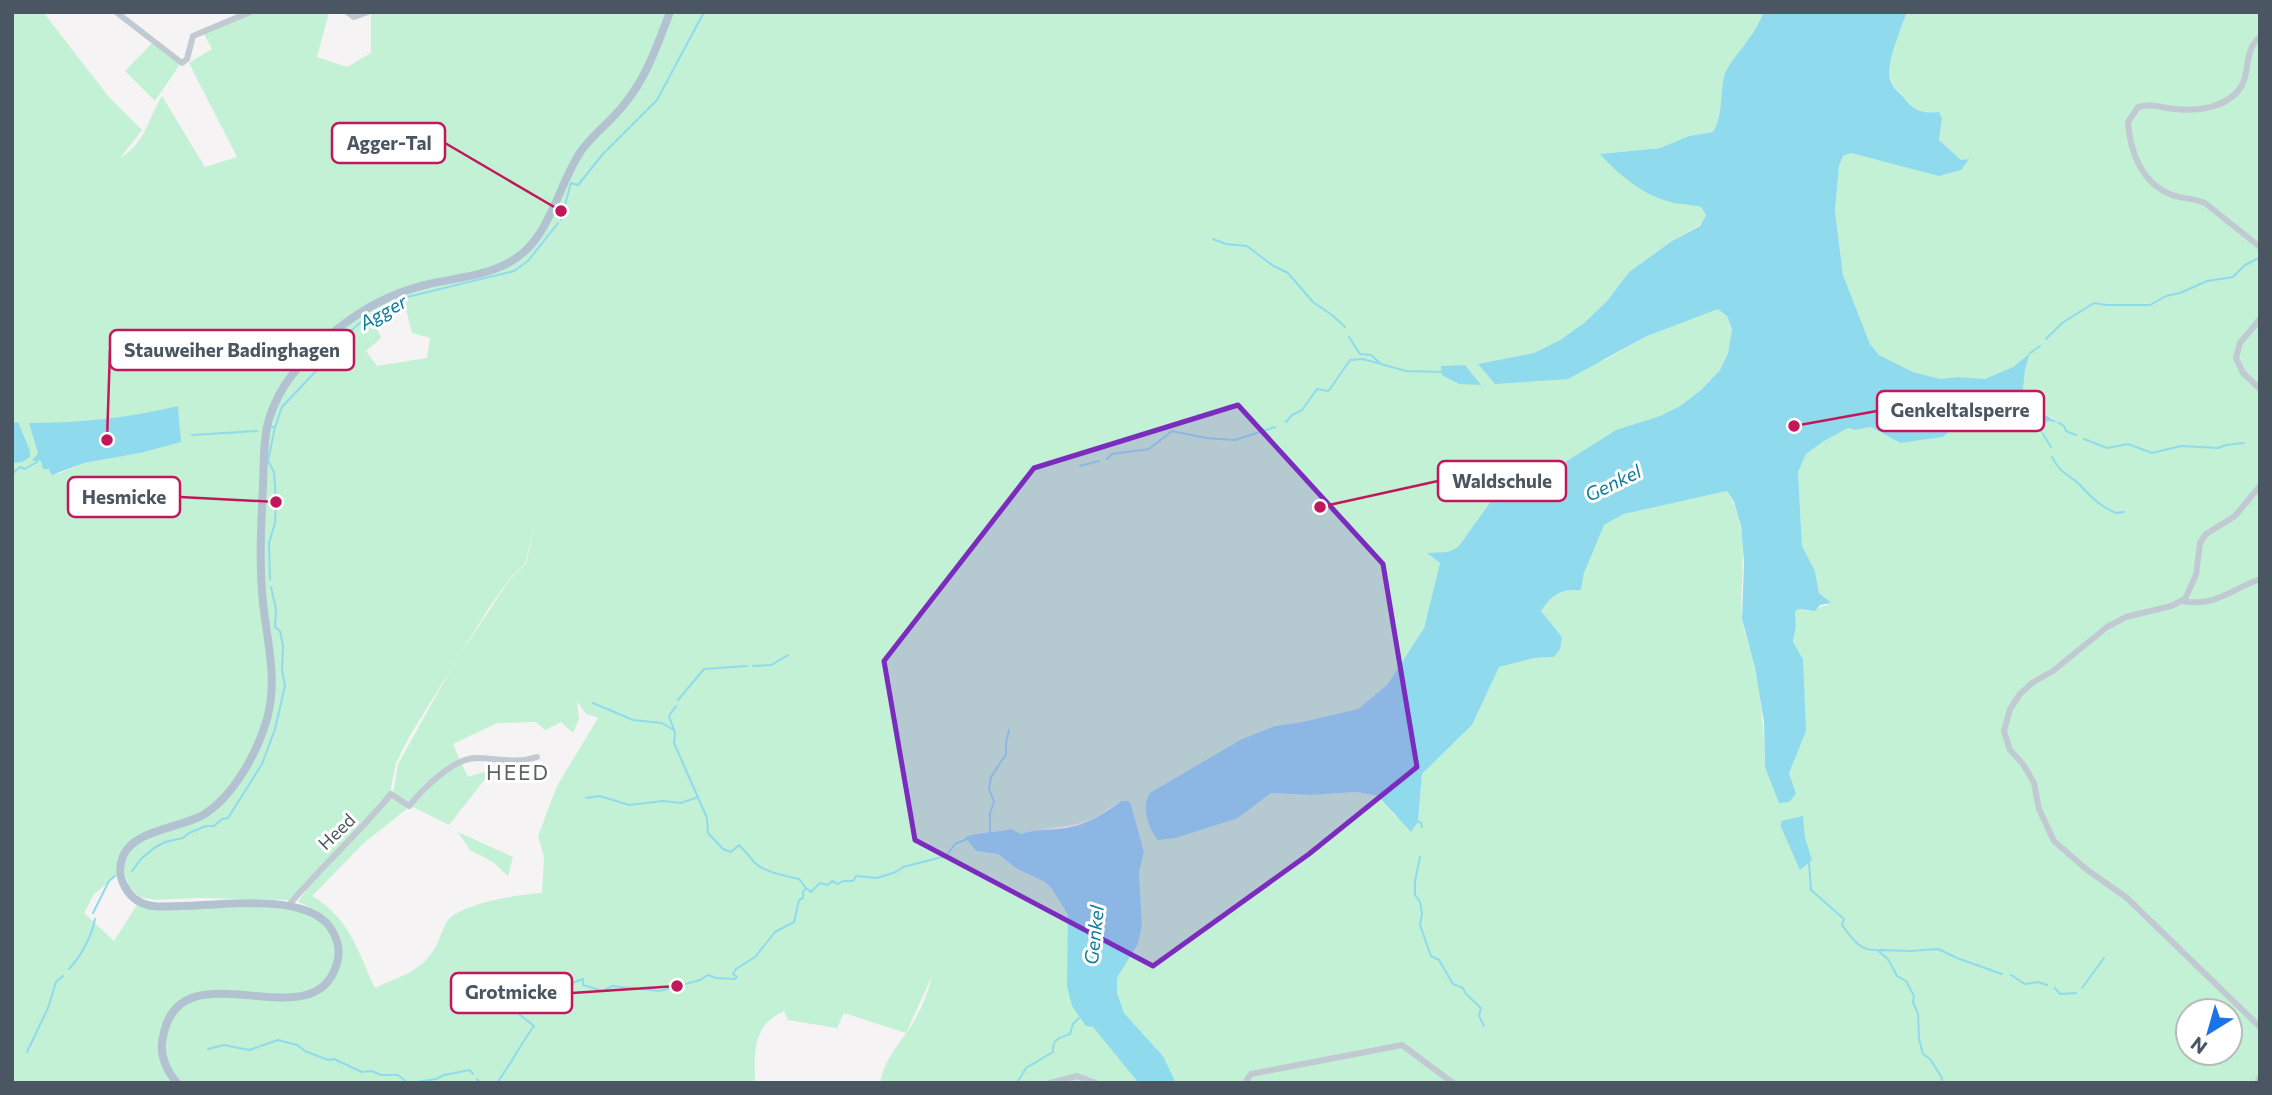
<svg xmlns="http://www.w3.org/2000/svg" width="2272" height="1095" viewBox="0 0 2272 1095" font-family="Commissioner,sans-serif">
<rect width="100%" height="100%" fill="#f5f3f3"/>
<path fill="#c3f1d5" fill-rule="evenodd" d="M12,12H43L109,97L142,130L120,158C145,144 148,119 162,96L205,167L237,157L189,63L212,49L203,32L243,12H329L317,57L347,67L371,53V12H1764C1759,22 1754,33 1747,41C1740,52 1730,61 1725,73C1719,93 1724,114 1713,132L1689,136L1660,148L1600,154L1676,203L1688,202L1701,207L1706,215L1700,225L1672,241L1629,272L1607,301L1584,323L1560,340L1534,353L1479,364L1605,360L1647,336L1718,308L1727,316L1732,329L1728,353L1720,370L1701,390L1680,406L1660,416L1616,430L1546,474L1518,477L1502,486L1458,547L1448,552L1429,554L1440,563L1424,628L1387,685L1358,709L1302,722L1275,726L1150,793L1238,818L1271,793L1310,795L1357,792L1378,796L1396,817L1418,822L1422,774L1472,725L1499,666L1534,658L1553,657L1562,637L1541,611C1553,594 1560,589 1581,590L1584,573L1603,525L1624,514L1727,491C1752,534 1739,572 1742,618C1744,635 1752,653 1755,670C1762,703 1764,734 1765,767L1796,794L1789,773L1794,759L1803,659L1793,642L1796,626L1795,612L1798,609L1808,611L1830,604L1819,593L1815,571L1802,546L1798,472L1806,454L1824,441L1848,428L1855,430L1871,427L1900,443L1943,437L1957,425L1982,416H2001L2016,421L2031,423L2043,432L2041,426L2048,421L2057,423L2053,418L2036,409L2023,391L2025,369L2029,354L2013,367L1996,376L1985,379L1957,377L1940,379L1913,372L1879,355L1870,344L1843,275L1835,211L1839,166L1843,156L1851,153L1939,175L1960,170L1968,160H1961L1939,140L1942,118L1939,112C1917,112 1916,112 1902,95C1897,90 1891,84 1890,77C1886,57 1901,30 1907,12H2260V1074L2255,1083H1176L1163,1056L1124,1013L1117,992V978L1138,944L1142,925L1139,873L1144,852L1131,804L1127,801C1113,802 1101,817 1087,821C1066,829 1042,826 1021,835L1011,829C995,833 980,830 965,837L976,851L998,854L1017,869L1045,882L1052,889L1068,915L1069,939L1093,1027L1140,1083H880C884,1063 893,1051 905,1035C917,1019 928,995 932,976L906,1033L844,1013L837,1028L788,1020L784,1011C751,1027 755,1051 755,1083H12V463H15L18,422L12,423ZM405,305L412,333L430,338L427,358L377,366L366,351L381,338L376,326C394,323 393,311 405,305ZM178,407L180,431L140,453L84,463L58,474L50,468L43,469L42,461H33L59,423L127,418ZM537,516L526,564L510,579L455,662L398,764L393,794L409,805L460,761L453,744L497,723L536,722L545,730L561,722L573,733L579,719L577,701L586,714L598,718L557,786L538,836L544,857L542,893C521,894 462,903 448,920C441,930 439,944 431,954C419,972 394,979 375,988C358,952 349,917 312,896L364,843L409,807L392,795L318,873L298,902C314,909 337,921 341,941C342,946 340,954 340,959L326,923L310,911L255,907L155,909L137,905L114,941L84,913L94,894L124,870L129,887L140,897L155,900L197,898L289,900L390,793L396,763L409,737L488,609L510,578L525,564ZM2188,1011H2230V1053H2188Z
M153,42L180,64L155,101L125,71Z
M461,762L468,777L493,769L449,825L411,806L427,785Z
M458,832L513,857L508,876L493,862L470,850Z"/>
<path fill="#90daee" d="M1764,12H1907C1901,29 1884,66 1891,82C1894,89 1901,94 1905,99C1915,112 1924,113 1939,112L1942,118L1939,140L1961,160L1969,159L1961,170L1939,176L1851,153L1843,156L1839,166L1835,211L1843,275L1870,344L1879,355L1913,372L1940,379L1957,377L1985,379L2013,367L2030,353L2025,369L2023,391L2036,409L2059,423L2048,421L2041,426L2043,434L2031,423L2016,421L2001,416H1982L1957,425L1943,437L1900,443L1871,427L1855,430L1848,428L1824,441L1806,454L1798,472L1802,546L1815,571L1819,593L1831,603L1820,605L1815,611L1798,609L1795,612L1796,626L1793,642L1803,659L1806,731L1789,773L1796,794L1789,802L1779,803L1765,767L1764,722L1755,668L1742,619L1744,562L1741,526L1734,502L1727,491L1624,514L1604,525L1584,573L1581,590C1560,589 1553,594 1541,611L1562,637L1560,649L1554,657L1534,658L1499,667L1472,725L1422,774L1418,822L1411,832L1378,796L1357,792L1310,795L1271,793L1238,818L1175,838L1158,840C1148,829 1141,806 1150,793L1242,739L1275,726L1302,722L1358,709L1387,685L1424,628L1440,563L1427,553L1448,552L1458,547L1502,486L1518,477L1546,474L1616,430L1660,416L1680,406L1701,390L1720,370L1728,353L1732,329L1727,316L1718,309L1647,336L1568,379L1495,384L1478,364L1534,353L1560,340L1584,323L1607,301L1629,272L1672,241L1700,226L1706,215L1701,207C1692,204 1683,205 1674,203C1644,196 1620,176 1600,154L1660,148L1689,136L1713,132C1724,114 1719,93 1725,73C1730,61 1740,52 1747,41C1754,33 1759,22 1764,12Z
M1465,365L1481,385L1459,384L1442,375L1441,366Z
M178,406L181,442L140,453L84,463L52,475L49,471L50,469H43L41,461H32L38,453L29,423C81,423 127,418 178,406Z
M18,422L30,451V457L22,462L12,463V423Z
M1122,801H1128L1131,804L1144,852L1139,873L1142,925L1138,944L1117,978V992L1124,1013L1163,1056L1176,1083H1140L1137,1081L1093,1027L1086,1026L1072,1006L1067,986L1068,915L1052,889L1045,882L1017,869L998,854L976,851L965,837C980,831 995,833 1011,829L1021,834C1037,828 1054,831 1071,827C1090,823 1106,812 1122,801Z
M1803,816L1805,838L1812,860L1800,870L1781,827V821Z"/>
<g fill="none" stroke-linecap="round" stroke-linejoin="round">
<path stroke="#90daee" stroke-width="2" d="M561,220L571,183L578,185L603,154L657,100L704,12
M1213,239L1226,244L1247,246L1272,265L1288,273L1313,302L1332,315L1345,327
M1349,337L1360,354L1371,355L1380,363
M2046,339L2062,323L2094,303L2106,305H2150L2166,296L2180,293L2207,281L2233,277L2245,265L2259,258
M2030,353L2040,346
M1286,422L1292,415L1302,410L1317,389L1328,391L1330,389L1350,360L1363,359L1406,371L1443,372
M2059,423L2064,426L2066,431L2076,435
M272,427H275L282,407L316,371L328,351L361,322L388,313L394,302L399,299L514,271L528,261L558,223
M2043,434L2051,447
M192,435L257,431
M2084,439L2107,448L2128,444L2152,453L2181,446L2218,448L2226,445L2244,443
M2052,457C2062,476 2068,473 2080,485C2091,497 2101,507 2116,513L2124,512
M1107,459L1112,454L1149,449L1172,431L1206,438L1235,440L1275,427
M1080,466L1099,461
M12,474L20,467L25,469L37,462
M270,580L269,543L275,523L276,502L274,472L268,461L275,427
M753,666L771,665L788,655
M678,700L704,669L747,666
M593,703L633,720L662,723L674,730
M676,706L669,716L675,733L674,743L707,818L708,833L723,849L731,852L739,845C745,851 750,857 755,863C764,872 786,876 799,879L806,888
M586,798L600,796L629,805L663,801L681,803L698,797
M1417,821L1421,823L1422,827
M990,834V813L994,802L989,789L991,777L1006,754V743L1009,730
M1420,857L1415,881V895L1420,902L1422,914L1420,925L1431,956L1439,960L1453,984L1463,988L1466,994L1481,1008L1479,1016L1484,1026
M1809,863L1811,890L1844,919L1842,925C1852,938 1859,951 1877,950L1888,959L1897,976L1906,981L1914,996L1913,1002L1918,1014L1919,1039L1923,1054L1930,1059L1942,1078L1941,1083
M132,871L141,859L154,848L165,842L183,838L189,833L206,826H214L222,819L228,818L262,764L275,729L285,686L282,670L283,646L280,631L275,627L276,609L271,587
M93,913L109,881L115,876
M1879,950L1910,951L1938,949L1957,958L2002,974
M69,969C81,956 92,936 95,919
M2011,975L2025,984L2038,982L2047,985
M2055,988L2060,994L2076,993
M2082,988L2104,958
M208,1049L224,1045L249,1050L278,1040L297,1045L305,1051L328,1060L334,1059L362,1072L372,1071L381,1075H398L408,1083
M27,1052L48,1008L56,982L63,976
M477,1079L480,1083
M410,1083L436,1079L444,1075L470,1070L473,1074
M497,1083C511,1064 520,1045 534,1026L519,1014L531,994L538,996L583,979V985L603,991L612,986L660,991L700,980L708,975L716,978L735,979L737,977L733,974L736,969L755,957L775,932L794,922L799,900L803,898V892L806,888L811,892L820,883L828,885L832,881L838,884L843,881H853L856,876L877,878L896,872L903,867L946,856L955,844L967,839
M1017,1083L1026,1068L1053,1052C1052,1039 1059,1038 1070,1034L1073,1024L1079,1018"/>
<path stroke="#c1cad2" stroke-width="6" d="M116,12L182,63L187,59L193,36L250,12
M347,12L354,17L368,12
M2260,37C2243,51 2251,70 2241,87C2228,107 2198,112 2176,109C2162,108 2152,103 2138,107L2128,122C2130,151 2141,183 2172,195C2183,199 2194,198 2205,203L2260,247
M2260,319L2240,343L2236,358L2243,373L2260,389
M2260,486L2235,516L2206,534L2200,543L2196,575L2185,599L2171,606L2126,617L2107,627L2053,671L2032,683L2020,694L2010,709L2004,731L2010,750L2023,764L2034,783L2039,809L2054,841L2086,869L2127,898L2260,1027
M2182,601C2216,607 2230,590 2260,579
M288,906C321,867 359,833 391,794L409,806C423,789 453,758 476,758C497,758 515,764 537,757
M1050,1083L1077,1076L1096,1083
M1245,1083L1251,1074L1402,1045L1453,1083
M2257,1083L2260,1077"/>
<path stroke="#b3c2d1" stroke-width="8" d="M177,1083C166,1070 159,1054 163,1037C179,944 312,1042 336,966C340,956 339,944 334,934C312,884 197,911 153,906C129,903 114,878 123,856C134,830 180,828 203,815C234,796 257,753 267,719C278,680 267,641 263,603C259,564 261,525 263,486C264,464 263,440 269,419C274,403 282,388 292,375C326,331 375,296 429,284C456,278 485,276 510,262C550,240 557,187 581,151C594,133 613,120 626,102C647,76 658,43 670,12"/>
</g>
<path fill="#7b2cbf" fill-opacity="0.2" stroke="#7b2cbf" stroke-width="5" stroke-linejoin="round" d="M1238,405L1383,564L1417,767L1309,854L1153,966L915,840L884,661L1034,468Z"/>
<g text-anchor="middle" stroke-width="6" stroke-linejoin="round" paint-order="stroke">
<g font-size="18" fill="#4a5661" stroke="#fff">
<text transform="translate(337 832) rotate(-44)" y="6">Heed</text>
</g>
<g font-size="19" font-style="italic" fill="#0c7c9b" stroke="#fff">
<text transform="translate(383 312) rotate(-29)" y="7">Agger</text>
<text transform="translate(1613 483) rotate(-26)" y="7">Genkel</text>
<text transform="translate(1094 935) rotate(-84)" y="7">Genkel</text>
</g>
<g font-size="21" letter-spacing="2" fill="#5f6368" stroke="#fff">
<text x="518" y="780">HEED</text>
</g>
</g>
<path fill="none" stroke="#c2185b" stroke-width="2.5" d="M561 211L445 143M107 440L110 350M1794 426L1877 411M1320 507L1438 481M276 502L180 497M677 986L572 993"/>
<g fill="#c2185b" stroke="#fff" stroke-width="2.5">
<circle cx="561" cy="211" r="7"/>
<circle cx="107" cy="440" r="7"/>
<circle cx="1794" cy="426" r="7"/>
<circle cx="1320" cy="507" r="7"/>
<circle cx="276" cy="502" r="7"/>
<circle cx="677" cy="986" r="7"/>
</g>
<g fill="#fff" stroke="#c2185b" stroke-width="2.5">
<rect x="332" y="123" width="113" height="40" rx="7"/>
<rect x="110" y="330" width="244" height="40" rx="7"/>
<rect x="1877" y="391" width="167" height="40" rx="7"/>
<rect x="1438" y="461" width="128" height="40" rx="7"/>
<rect x="68" y="477" width="112" height="40" rx="7"/>
<rect x="451" y="973" width="121" height="40" rx="7"/>
</g>
<g font-size="19" text-anchor="middle" font-weight="bold" fill="#4a5661">
<text x="389" y="150">Agger-Tal</text>
<text x="232" y="357">Stauweiher Badinghagen</text>
<text x="1960" y="417">Genkeltalsperre</text>
<text x="1502" y="488">Waldschule</text>
<text x="124" y="504">Hesmicke</text>
<text x="511" y="999">Grotmicke</text>
</g>
<rect width="2272" height="1095" fill="none" stroke="#4a5661" stroke-width="28"/>
<g transform="translate(2209 1032) rotate(217)"><circle r="33" fill="#ffffff" stroke="#b7bbc0" stroke-width="2"/>
<path d="M0-5L12 26L0 18L-12 26Z" fill="#1a73e8"/>
<text y="-10" font-size="19" font-weight="bold" text-anchor="middle" fill="#4a5661">N</text>
</g>
</svg>
